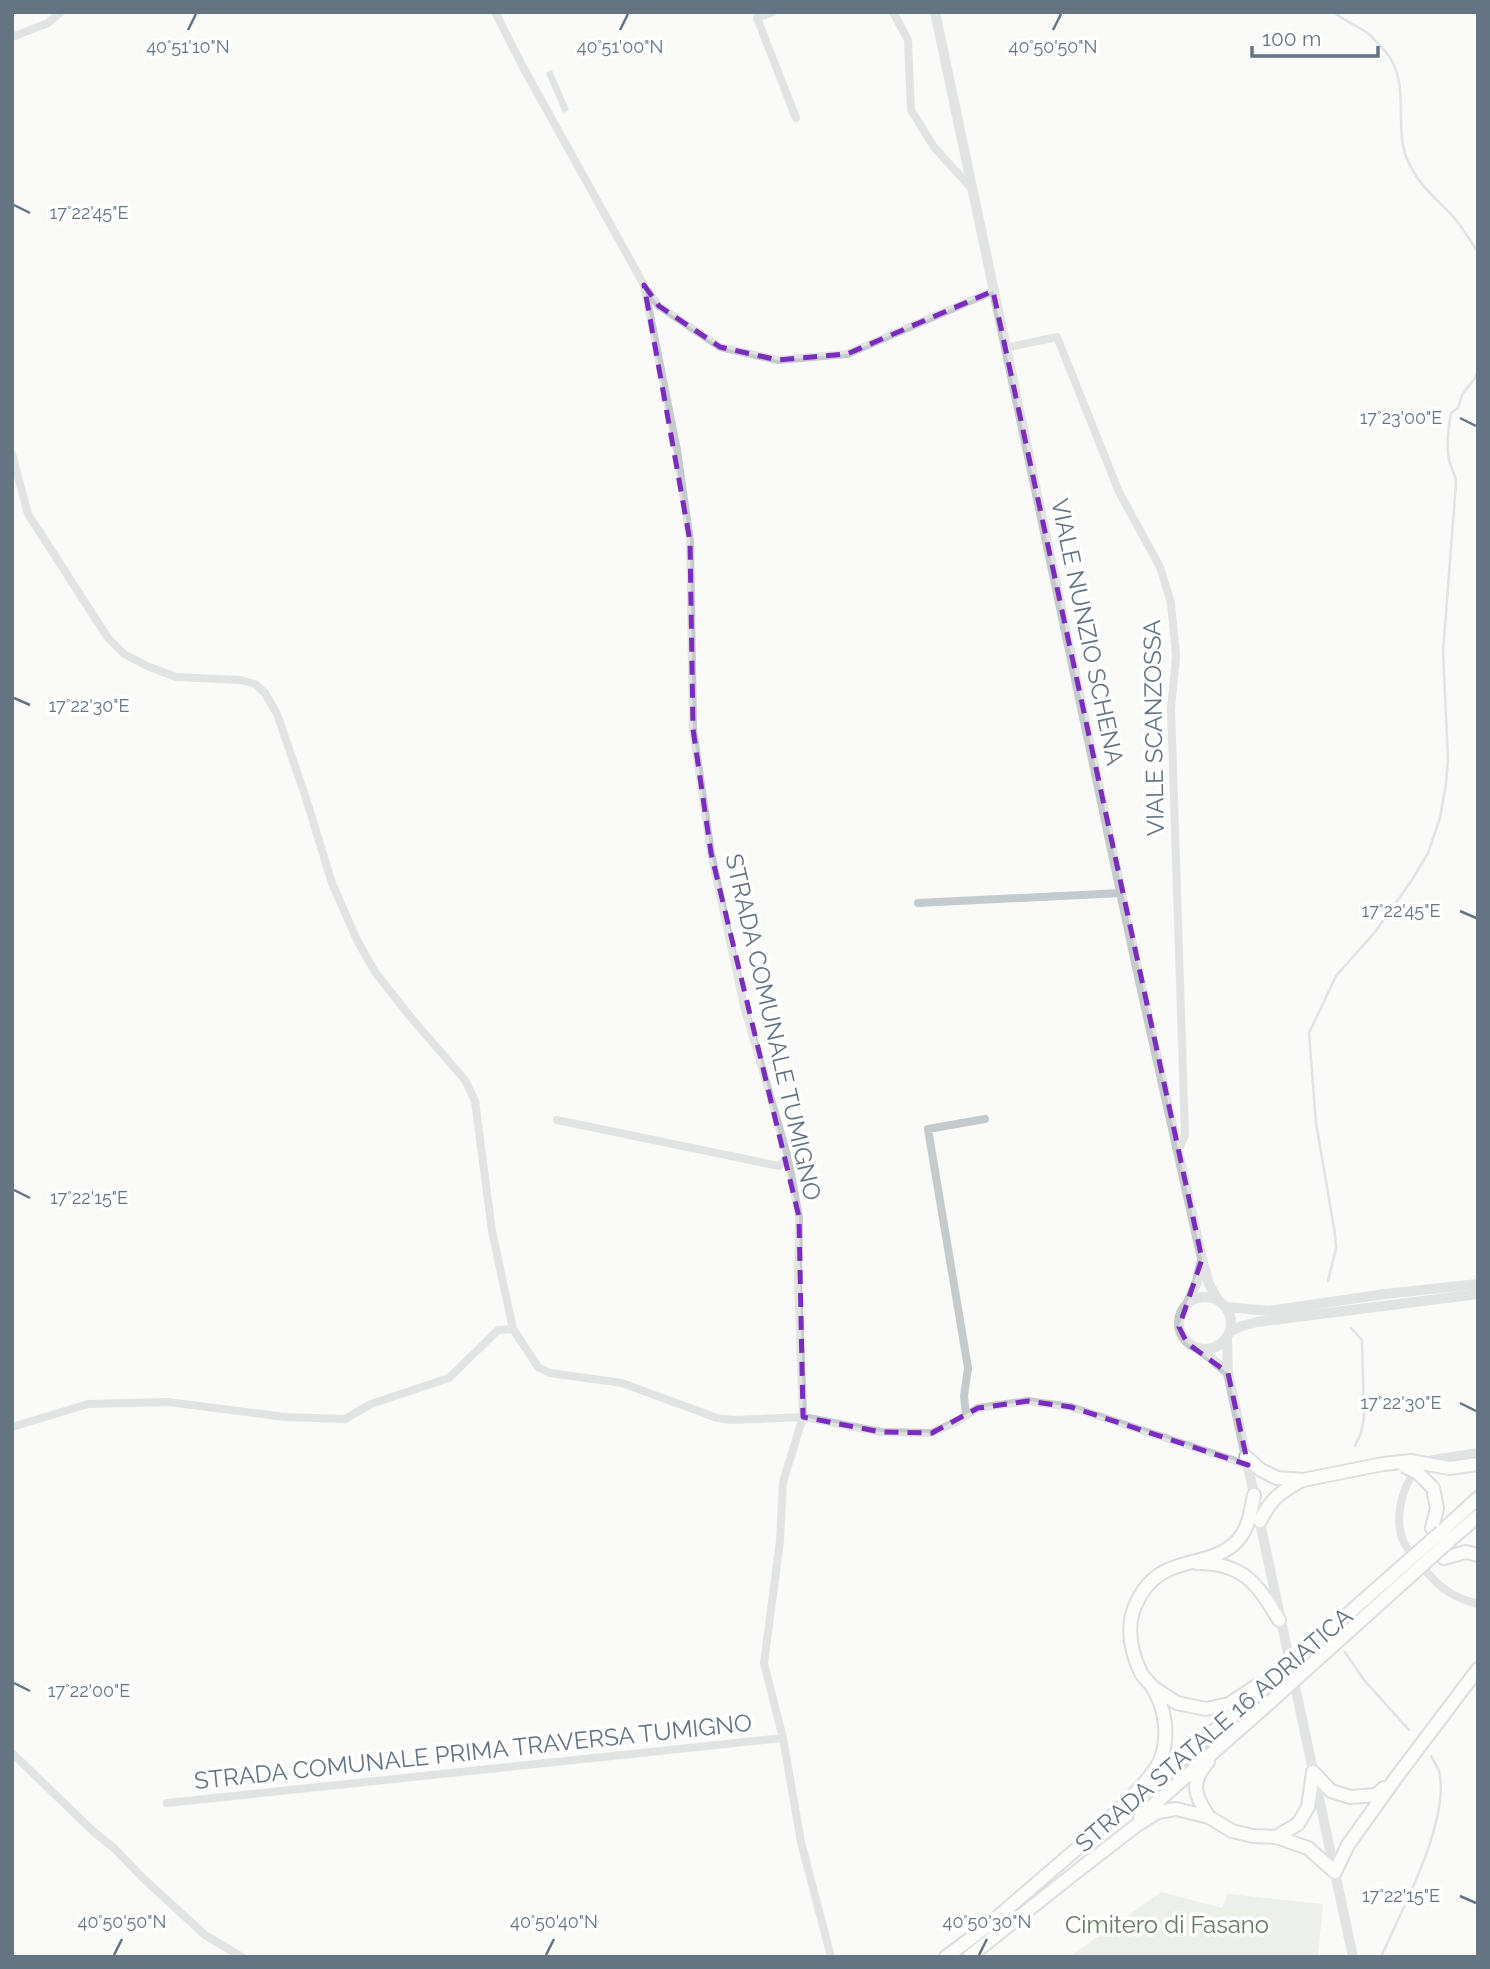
<svg xmlns="http://www.w3.org/2000/svg" width="1490" height="1969" viewBox="0 0 1490 1969" font-family="Raleway,sans-serif">
<rect width="100%" height="100%" fill="#fafaf8"/>
<path fill="#dbe2d9" d="M1161,1892L1222,1908L1228,1894L1323,1904L1318,1957H1069Z"/>
<path fill="#c1cacf" d="M552,70L569,110L563,113L546,73Z"/>
<g fill="none" stroke-linecap="round" stroke-linejoin="round">
<path stroke="#c1cacf" stroke-width="2.5" d="M1334,12C1345,22 1359,26 1370,35C1375,40 1380,46 1385,51C1412,82 1393,126 1407,159C1417,183 1432,195 1450,213C1461,225 1469,239 1478,252
M1328,1281L1336,1248L1335,1234L1316,1123L1309,1033L1336,976L1375,932L1412,880L1428,853L1440,818L1446,784L1448,759L1443,652L1456,483C1456,474 1451,469 1449,460C1446,444 1448,429 1451,413L1458,408L1462,395L1475,378L1478,370
M1351,1328L1362,1340L1364,1417L1361,1433L1355,1446
M1345,1652L1364,1680L1409,1730
M1381,1957C1401,1911 1451,1820 1439,1771C1437,1766 1434,1761 1431,1756"/>
<g stroke="#b8bcc0" stroke-width="16">
<path id="trunk" d="M1246,1457L1261,1470L1277,1478L1303,1480L1383,1464L1411,1461
M1438,1466L1449,1468L1478,1464
M1260,1521C1272,1497 1280,1493 1302,1480
M1432,1528L1437,1508L1433,1488
M1441,1532L1478,1498
M1448,1542L1478,1516
M1444,1558L1466,1552L1478,1555
M1197,1563C1243,1563 1257,1583 1279,1620
M1154,1688L1177,1703L1206,1709L1229,1704L1258,1685
M1208,1762C1189,1783 1195,1796 1209,1817
M1313,1772L1331,1791L1350,1797L1376,1795L1384,1788
M1144,1791L1264,1688
M1140,1817L1268,1704
M1276,1837L1298,1824L1308,1807L1313,1772
M1088,1840C1106,1821 1154,1780 1162,1756C1169,1733 1165,1706 1151,1685C1148,1681 1143,1677 1141,1673C1131,1652 1126,1628 1135,1606C1159,1549 1208,1573 1238,1540C1249,1528 1251,1510 1254,1495
M1084,1866L1137,1825L1158,1812L1176,1809L1209,1817L1232,1831L1253,1836L1276,1837L1308,1848L1335,1872L1348,1845L1395,1779L1478,1669
M946,1957L986,1927L1094,1834
M969,1957L1090,1861"/>
</g>
<path stroke="#c5cacd" stroke-width="8" d="M495,12L524,69L644,285L677,450L690,541L693,729L711,853L744,1006L788,1158L799,1217L798,1280L803,1417L783,1482L780,1541L764,1663L783,1738L801,1842L831,1957
M773,12L757,18L796,118
M893,12L908,40L911,110L934,147L971,188
M12,37L48,23L61,12
M647,290L659,306L720,347L778,360L847,354L993,291
M1005,348L1057,337L1119,492L1160,567L1171,603L1176,656L1171,709L1185,1135L1178,1152
M12,454L28,514L108,638L124,654L147,666L176,677L240,680L255,684L265,693L277,714L305,795L332,883L357,940L375,972L413,1020L465,1080L475,1101L492,1231L513,1329L538,1367L550,1373L622,1383L717,1418L732,1420L803,1417L881,1432L932,1433L958,1421L978,1408L1028,1401L1071,1407L1248,1465
M918,903L1121,893
M557,1120L779,1166L788,1158
M966,1416L964,1396L968,1368L928,1129L985,1119
M12,1427L88,1404L168,1402L285,1417L345,1419L371,1404L449,1378L498,1330L513,1329
M1426,1462L1433,1459L1478,1452
M1416,1470C1401,1488 1394,1521 1404,1543C1407,1549 1413,1555 1417,1560C1434,1583 1449,1597 1478,1604
M12,1753L95,1833L114,1848L144,1879L205,1935L242,1957
M167,1803L783,1738"/>
<path stroke="#c5cacd" stroke-width="10" d="M935,12L1136,963L1202,1259L1209,1284L1218,1300
M1179 1323a26 26 0 1 1 52 0a26 26 0 1 1-52 0Z
M1188,1302L1197,1282L1201,1263
M1227,1307L1269,1311L1385,1294L1478,1284
M1229,1332L1242,1326L1257,1322L1478,1294
M1227,1338L1228,1373L1353,1957
M1200,1349L1228,1373"/>
<use href="#trunk" stroke="#fff" stroke-width="12"/>
<g stroke="#b8bcc0" stroke-width="16" stroke-linecap="butt">
<path id="trunk-bridge" d="M1411,1461L1438,1466
M1404,1466L1418,1473L1433,1488
M1264,1688L1441,1532
M1268,1704L1448,1542"/>
</g>
<use href="#trunk-bridge" stroke="#fff" stroke-width="12"/>
</g>
<path d="M0 0H1490V1969H0ZM644,285L659,306L720,347L778,360L847,354L993,291L1202,1259L1179,1327L1187,1343L1228,1373L1248,1465L1071,1407L1028,1401L978,1408L932,1433L881,1432L803,1417L799,1217L711,853L693,729L690,541Z" fill="#fafaf8" fill-opacity=".55" fill-rule="evenodd"/>
<path fill="none" stroke="#7b2cbf" stroke-width="5" stroke-dasharray="14 9" stroke-linejoin="round" d="M644,285L659,306L720,347L778,360L847,354L993,291L1202,1259L1179,1327L1187,1343L1228,1373L1248,1465L1071,1407L1028,1401L978,1408L932,1433L881,1432L803,1417L799,1217L711,853L693,729L690,541Z"/>
<path fill="none" stroke="#647483" stroke-width="2.5" d="M188,30L196,14M620,30L628,14M1053,30L1061,14M14,205L30,213M1460,418L1476,426M14,698L30,705M1460,911L1476,918M14,1190L30,1198M1460,1403L1476,1411M14,1683L30,1691M1460,1896L1476,1903M114,1955L122,1939M546,1955L554,1939M979,1955L987,1939"/>
<g text-anchor="middle" stroke-width="7" stroke-linejoin="round" paint-order="stroke">
<g font-size="24" fill="#647483" stroke="#fff">
<text transform="translate(1087 632) rotate(78)" y="8">VIALE NUNZIO SCHENA</text>
<text transform="translate(1154 728) rotate(-91)" y="8">VIALE SCANZOSSA</text>
<text transform="translate(773 1027) rotate(77)" y="8">STRADA COMUNALE TUMIGNO</text>
<text transform="translate(1214 1730) rotate(-41)" y="8">STRADA STATALE 16 ADRIATICA</text>
<text transform="translate(473 1752) rotate(-6)" y="8">STRADA COMUNALE PRIMA TRAVERSA TUMIGNO</text>
</g>
<g font-size="24" fill="#677a64" stroke="#fff">
<text x="1167" y="1933">Cimitero di Fasano</text>
</g>
</g>
<g font-size="18" text-anchor="middle" fill="#647483" stroke="#fff" stroke-width="7" stroke-linejoin="round" paint-order="stroke">
<text x="188" y="53">40°51'10"N</text>
<text x="620" y="53">40°51'00"N</text>
<text x="1053" y="53">40°50'50"N</text>
<text x="89" y="219">17°22'45"E</text>
<text x="1401" y="424">17°23'00"E</text>
<text x="89" y="712">17°22'30"E</text>
<text x="1401" y="917">17°22'45"E</text>
<text x="89" y="1204">17°22'15"E</text>
<text x="1401" y="1409">17°22'30"E</text>
<text x="89" y="1697">17°22'00"E</text>
<text x="1401" y="1902">17°22'15"E</text>
<text x="122" y="1928">40°50'50"N</text>
<text x="554" y="1928">40°50'40"N</text>
<text x="987" y="1928">40°50'30"N</text>
</g>
<rect width="1490" height="1969" fill="none" stroke="#647483" stroke-width="28"/>
<path d="M1252 46v10h126v-10" fill="none" stroke="#647483" stroke-width="3.5"/>
<text x="1262" y="46" font-size="21" fill="#647483" stroke="#ffffff" stroke-width="5" paint-order="stroke">100 m</text>
</svg>
